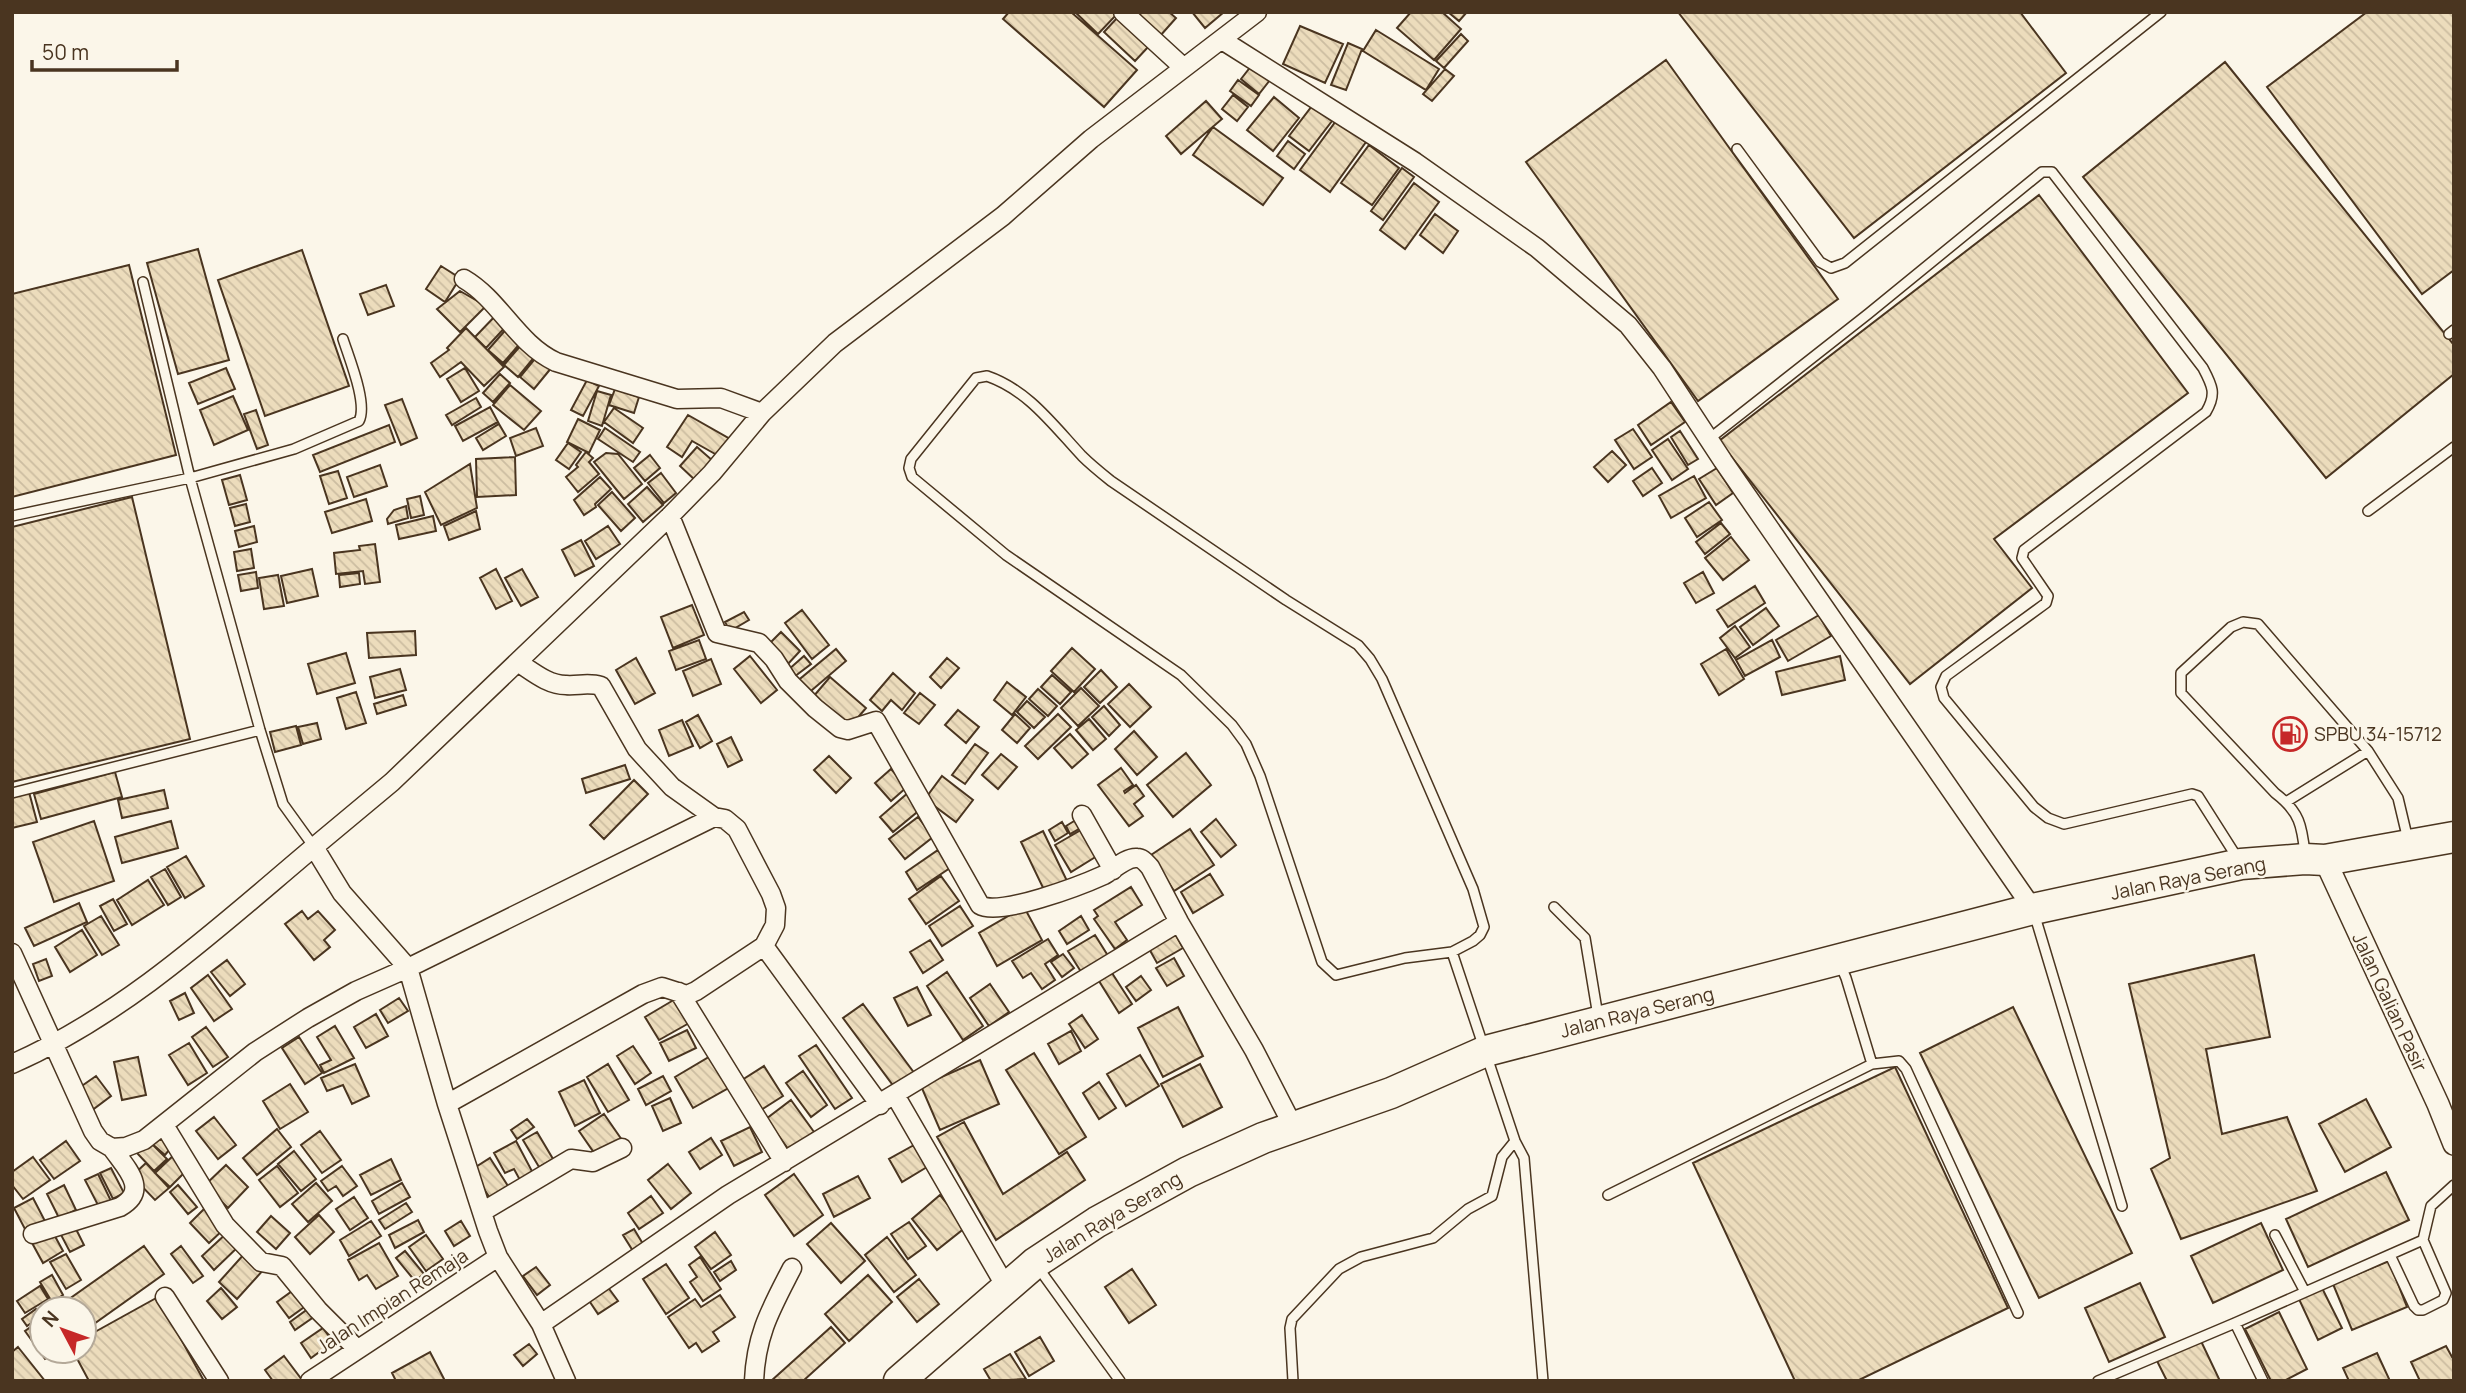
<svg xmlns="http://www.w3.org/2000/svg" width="2466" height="1393" viewBox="0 0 2466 1393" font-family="Manrope,sans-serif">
<defs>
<pattern id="building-back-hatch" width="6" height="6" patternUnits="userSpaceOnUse" patternTransform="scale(1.75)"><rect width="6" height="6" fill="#ecdcbc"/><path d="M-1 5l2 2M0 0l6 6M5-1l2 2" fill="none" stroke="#ccbda1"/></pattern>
</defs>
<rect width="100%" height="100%" fill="#fbf6e9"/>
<path fill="url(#building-back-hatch)" stroke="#4a3520" stroke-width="2" d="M1009,12H1071L1137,70L1104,107L1003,19Z
M1075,12H1117L1118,13L1098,34Z
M1142,12H1169L1176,18L1160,36L1138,17Z
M1192,12H1224L1205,28Z
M1411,12H1442L1461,29L1434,60L1397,28Z
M1448,12H1467L1459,21Z
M1678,12H2020L2066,73L1854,238Z
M2367,12H2454V270L2422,294L2267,87Z
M1118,17L1149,46L1135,61L1104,32Z
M1300,26L1343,44L1325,83L1283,64Z
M1376,30L1439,69L1426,90L1363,51Z
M1461,34L1468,41L1444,68L1436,61Z
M1348,43L1362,49L1346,90L1331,85Z
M1666,60L1838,299L1698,401L1526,162Z
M2225,62L2454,345V374L2326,478L2083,177Z
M1252,65L1270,80L1259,94L1241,79Z
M1445,69L1454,76L1432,101L1423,94Z
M1238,80L1259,95L1251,106L1230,91Z
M1233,95L1248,107L1237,121L1222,109Z
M1274,97L1299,118L1273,151L1247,130Z
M1206,101L1222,119L1181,154L1166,136Z
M1312,106L1332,121L1309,151L1289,136Z
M1336,121L1366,142L1330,192L1300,170Z
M1213,127L1283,178L1263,205L1193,155Z
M1288,141L1305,154L1294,169L1277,156Z
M1369,145L1399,168L1372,205L1341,183Z
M1402,168L1414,177L1383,220L1371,211Z
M1414,183L1439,202L1405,249L1380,230Z
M2039,195L2188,393L1994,539L2032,588L1910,684L1719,441Z
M1435,214L1458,231L1443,253L1420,235Z
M198,249L229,360L178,374L147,263Z
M302,250L349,386L265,416L218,280Z
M129,265L176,455L12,497V294Z
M441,266L460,278L445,302L426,289Z
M386,285L394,306L368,315L360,294Z
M460,291L486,306L460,332L437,309Z
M499,312L510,322L486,348L475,337Z
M509,326L524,339L503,363L488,350Z
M466,328L504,367L484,386L461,362L440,377L431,363L449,350L447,348Z
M522,344L536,355L518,377L504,365Z
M538,355L552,367L534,389L520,377Z
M226,368L235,389L198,404L189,383Z
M465,368L479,391L461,402L447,379Z
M500,374L510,383L493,402L483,393Z
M587,380L599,386L583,416L571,410Z
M510,385L541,411L524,430L493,405Z
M615,389L639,397L634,413L609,405Z
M597,391L611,395L602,426L588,421Z
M233,396L248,430L214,445L200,410Z
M476,398L481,407L452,425L446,415Z
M402,399L417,438L401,445L385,405Z
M1671,402L1685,422L1651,445L1638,425Z
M490,407L498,422L463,441L455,426Z
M614,408L643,428L633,443L604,422Z
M256,410L268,445L257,449L244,414Z
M688,415L730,439L725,449L722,447L717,455L692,441L682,457L667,447Z
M578,419L600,430L589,453L567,442Z
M499,424L506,436L483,450L476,438Z
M389,425L395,442L320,472L313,455Z
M536,428L543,446L516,456L510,438Z
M605,428L640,452L633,462L598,439Z
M1633,429L1652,457L1634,469L1615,440Z
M1680,431L1698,459L1688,465L1671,437Z
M1668,439L1688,469L1672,480L1652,450Z
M568,443L581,452L569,469L556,460Z
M697,447L713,461L695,480L680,466Z
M1612,451L1626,465L1608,482L1594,467Z
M586,452L593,458L589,462L599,474L578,492L566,477L578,467L576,465Z
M606,453L618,454L642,484L624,499L594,462Z
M650,455L660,468L645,481L634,468Z
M515,457L516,495L477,497L476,459Z
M470,464L477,508L441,525L425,492Z
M380,465L387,486L354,497L347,477Z
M1652,468L1662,483L1643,496L1633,481Z
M1717,468L1733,493L1716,505L1699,479Z
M338,471L347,498L329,504L320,476Z
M661,473L676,493L664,503L648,483Z
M240,475L247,500L229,505L222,480Z
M1694,476L1706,498L1671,518L1659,496Z
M600,477L611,489L595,504L596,507L584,515L574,500Z
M647,487L663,505L643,522L628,504Z
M612,492L635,518L621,531L598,505Z
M420,496L424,515L411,518L407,499Z
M132,497L190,739L12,782V527Z
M366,499L372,521L332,533L325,512Z
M1709,502L1722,520L1697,537L1685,518Z
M246,504L250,522L235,526L230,508Z
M406,506L408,518L388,524L387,519L394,510Z
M476,511L480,529L449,540L444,526Z
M433,516L436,531L399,539L396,525Z
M1721,523L1730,534L1705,554L1696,542Z
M254,526L257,542L239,547L235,531Z
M608,526L620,544L596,559L585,541Z
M1731,537L1749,560L1723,580L1705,558Z
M581,540L594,566L575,576L562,550Z
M375,544L380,582L365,584L363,571L336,574L334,553L360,550L359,546Z
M251,549L254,568L237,571L234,552Z
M312,569L318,596L287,603L281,576Z
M496,569L512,601L496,609L480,578Z
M522,569L538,597L521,606L505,578Z
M256,572L258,588L241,591L238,575Z
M1703,572L1714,593L1696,603L1684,583Z
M359,573L360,584L340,587L339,575Z
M278,575L284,606L264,609L259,578Z
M1755,586L1765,603L1728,627L1717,610Z
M692,605L704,635L673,648L661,617Z
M1766,608L1779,626L1753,645L1740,627Z
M802,610L829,645L812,659L785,623Z
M744,612L749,620L730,631L725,622Z
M1819,615L1831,636L1788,661L1776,640Z
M1735,626L1750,647L1735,658L1720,638Z
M415,631L416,655L369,658L367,633Z
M781,632L800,651L787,665L767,646Z
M699,640L706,659L676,670L669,651Z
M1772,640L1780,657L1745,676L1736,660Z
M1072,648L1095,669L1074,692L1051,671Z
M836,649L846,661L805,696L795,683Z
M1726,649L1744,679L1719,695L1701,664Z
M346,653L355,683L317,694L308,664Z
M750,656L777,690L761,703L734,669Z
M804,656L811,664L794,677L788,670Z
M1840,656L1845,680L1782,695L1776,672Z
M636,658L655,693L635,704L616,670Z
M947,658L959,668L941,688L930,677Z
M711,659L721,684L693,696L683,671Z
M400,669L406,690L375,698L370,677Z
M1101,670L1117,687L1100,703L1084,687Z
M893,673L915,693L902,710L891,700L882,711L870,700Z
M1052,675L1071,692L1060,704L1041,687Z
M830,677L866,708L849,728L813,697Z
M1007,682L1026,697L1012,715L994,700Z
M1129,684L1151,707L1130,727L1108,704Z
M1081,688L1099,706L1078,726L1061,708Z
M1038,689L1057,706L1048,716L1029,699Z
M356,692L366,723L346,729L337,698Z
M920,693L935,705L919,724L904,713Z
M403,695L406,705L377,714L374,704Z
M1027,701L1045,717L1034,728L1017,712Z
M1104,706L1120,725L1109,736L1092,717Z
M958,710L979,727L966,743L945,725Z
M1015,714L1030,728L1017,743L1002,730Z
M1058,714L1071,727L1038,759L1025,746Z
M698,715L712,741L700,748L686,722Z
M1089,719L1106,739L1093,750L1076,730Z
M682,720L693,746L669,756L659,730Z
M317,723L321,739L303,744L298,727Z
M296,726L301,745L275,752L270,732Z
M1134,731L1157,757L1137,775L1115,749Z
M1070,734L1088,754L1072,768L1054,748Z
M731,737L742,760L728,767L717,744Z
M975,744L988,753L965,784L952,775Z
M1186,753L1211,785L1173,817L1147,785Z
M1001,754L1017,767L998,789L982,775Z
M829,756L851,778L836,793L814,770Z
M625,765L630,779L586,793L582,779Z
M1121,768L1133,785L1124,791L1125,793L1136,785L1144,796L1134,804L1143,816L1129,826L1098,785Z
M891,769L907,787L891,801L875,783Z
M115,772L122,797L41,819L34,794Z
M942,776L973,800L956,822L925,799Z
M634,780L648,794L604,839L590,825Z
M164,790L168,808L122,818L118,800Z
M29,792L37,822L12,828V797Z
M909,792L922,808L893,832L880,817Z
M918,817L933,837L905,859L889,839Z
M1079,818L1084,826L1070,834L1066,826Z
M1216,819L1236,845L1221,857L1201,832Z
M94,821L114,881L54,902L33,842Z
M171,821L178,848L122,863L115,837Z
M1062,822L1068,833L1055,841L1049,830Z
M1190,829L1214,865L1174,891L1151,855Z
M1081,830L1097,856L1071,872L1055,845Z
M1043,831L1068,883L1046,894L1021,842Z
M938,850L950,868L917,890L906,872Z
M186,856L204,886L185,898L167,867Z
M165,869L181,897L168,905L151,877Z
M1210,874L1223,895L1193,913L1181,892Z
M941,876L959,901L926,924L909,899Z
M148,880L164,905L132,925L117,900Z
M1131,887L1142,905L1115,922L1127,940L1115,949L1094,919L1098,916L1094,910Z
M113,899L127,924L114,931L100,906Z
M79,903L87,922L34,946L25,928Z
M960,906L973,926L942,946L929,926Z
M1024,907L1042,940L997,966L979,933Z
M302,911L308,919L318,911L335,930L324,940L330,947L314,960L285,924Z
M101,916L119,945L102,955L84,926Z
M1081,916L1089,930L1067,944L1059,931Z
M82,930L97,955L70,972L55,947Z
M1173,930L1183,948L1157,963L1147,945Z
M1095,935L1110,959L1083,975L1068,951Z
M1048,939L1058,955L1045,964L1055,980L1042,989L1031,973L1023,978L1012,961Z
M930,940L943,960L923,973L910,952Z
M1063,954L1074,968L1062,977L1051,962Z
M2254,955L2270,1037L2206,1049L2222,1134L2287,1117L2317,1191L2181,1239L2151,1169L2170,1158L2129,984Z
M1174,958L1184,976L1167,986L1156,968Z
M46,959L52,976L39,981L33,964Z
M227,960L245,984L230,996L211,972Z
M947,972L983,1026L963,1040L927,986Z
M1112,973L1132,1004L1119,1013L1099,981Z
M208,975L232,1009L214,1021L191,988Z
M1141,976L1151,990L1136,1001L1126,987Z
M990,984L1009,1012L989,1026L970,998Z
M917,987L931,1015L908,1026L894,998Z
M185,993L194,1013L179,1020L170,1001Z
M399,998L408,1011L388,1023L380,1010Z
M677,998L691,1022L659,1040L645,1017Z
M863,1004L915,1074L895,1088L843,1018Z
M1178,1007L1203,1056L1163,1077L1138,1028Z
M2013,1007L2132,1253L2039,1298L1920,1053Z
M376,1014L388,1036L366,1048L354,1027Z
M1082,1015L1098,1039L1085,1048L1069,1024Z
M335,1026L354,1058L324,1073L320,1065L331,1060L317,1037Z
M206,1027L228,1057L213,1067L192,1037Z
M687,1030L696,1048L669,1061L660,1043Z
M1071,1031L1081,1051L1059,1064L1048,1044Z
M299,1037L322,1073L305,1084L282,1048Z
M189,1043L207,1073L188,1085L169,1055Z
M816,1045L852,1098L835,1109L799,1056Z
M633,1046L651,1073L635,1084L617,1056Z
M1034,1053L1086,1137L1059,1154L1006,1070Z
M714,1054L732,1086L693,1108L675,1077Z
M1140,1055L1159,1086L1126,1106L1107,1074Z
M138,1057L146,1095L122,1100L114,1062Z
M980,1060L999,1104L940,1130L921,1086Z
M355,1064L369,1096L352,1104L343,1085L327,1091L321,1078Z
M608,1064L629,1100L608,1112L587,1077Z
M1200,1064L1222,1107L1183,1127L1161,1084Z
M764,1066L783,1096L761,1110L742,1080Z
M1895,1067L2008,1308L1857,1381H1795L1693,1163Z
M803,1071L827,1105L811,1117L786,1083Z
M96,1076L111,1096L91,1111L76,1090Z
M663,1076L671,1091L646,1105L638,1089Z
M584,1080L600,1113L575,1126L559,1092Z
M1099,1082L1116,1108L1099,1119L1083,1093Z
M290,1084L308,1112L280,1129L263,1101Z
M670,1098L681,1123L663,1131L652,1106Z
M2366,1099L2391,1147L2345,1172L2319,1124Z
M791,1100L814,1132L789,1150L766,1119Z
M604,1114L622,1140L597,1157L579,1131Z
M214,1117L236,1145L218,1159L196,1131Z
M527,1119L534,1127L517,1139L511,1130Z
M964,1122L1003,1194L1067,1152L1085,1180L996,1240L937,1137Z
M750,1127L762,1152L734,1166L721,1141Z
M277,1129L291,1147L257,1175L243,1158Z
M159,1131L174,1144L165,1155L150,1142Z
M320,1131L341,1160L322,1173L301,1145Z
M537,1132L553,1159L539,1167L523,1140Z
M711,1138L722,1155L700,1169L689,1152Z
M66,1141L80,1161L54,1179L40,1160Z
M149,1141L167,1159L154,1171L137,1153Z
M516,1141L534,1175L521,1182L514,1169L505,1173L494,1153Z
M914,1145L927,1167L902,1182L889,1159Z
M294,1151L316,1179L301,1191L278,1164Z
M175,1154L189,1168L170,1187L155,1173Z
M33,1157L50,1180L23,1199L12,1185V1172Z
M490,1158L508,1186L490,1198L471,1170Z
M391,1159L401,1180L371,1195L360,1175Z
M146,1163L169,1188L155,1200L132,1176Z
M668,1164L691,1193L671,1209L648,1180Z
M226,1165L248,1187L228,1208L205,1185Z
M277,1166L298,1193L280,1207L259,1180Z
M342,1166L357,1186L343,1196L336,1186L328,1191L321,1181Z
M111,1168L124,1193L113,1199L100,1173Z
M2386,1172L2409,1220L2308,1267L2286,1219Z
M98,1174L111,1201L99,1207L85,1180Z
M794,1174L823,1215L794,1236L765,1195Z
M858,1176L870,1198L834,1217L823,1194Z
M316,1183L332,1201L308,1222L292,1204Z
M402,1183L410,1197L379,1214L372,1201Z
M64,1185L76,1210L59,1218L47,1194Z
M178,1185L197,1207L188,1214L170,1192Z
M940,1195L966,1227L937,1250L912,1219Z
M651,1196L663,1213L639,1229L628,1213Z
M354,1197L368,1218L350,1230L336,1209Z
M33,1198L46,1223L27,1233L14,1208Z
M406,1203L412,1212L385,1229L379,1220Z
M205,1208L224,1229L209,1243L190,1223Z
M319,1215L334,1232L310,1254L295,1237Z
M271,1216L290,1233L276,1249L257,1232Z
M418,1220L424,1232L395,1248L389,1235Z
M371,1221L381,1236L349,1256L340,1240Z
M461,1221L470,1236L454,1246L445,1231Z
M909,1222L926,1246L908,1259L891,1234Z
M831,1223L865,1261L841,1283L807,1244Z
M2261,1223L2283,1270L2213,1303L2191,1256Z
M74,1225L84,1245L70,1252L60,1233Z
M51,1229L63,1251L43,1263L31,1241Z
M634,1229L643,1244L633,1251L623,1235Z
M228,1232L240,1245L214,1270L202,1256Z
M715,1232L731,1255L711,1269L695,1247Z
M426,1235L443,1259L426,1271L409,1247Z
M887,1237L916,1275L894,1292L865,1255Z
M379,1243L398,1276L376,1289L367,1275L359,1280L348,1260Z
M144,1246L164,1274L84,1331V1309H55Z
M181,1246L203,1276L193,1283L171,1254Z
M405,1251L424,1274L415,1281L396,1258Z
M246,1252L265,1268L237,1299L219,1282Z
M66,1254L81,1280L66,1289L50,1262Z
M700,1257L721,1289L703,1301L690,1282L697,1277L689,1265Z
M731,1261L736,1270L720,1281L714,1272Z
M2389,1261L2407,1307L2352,1330L2333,1284Z
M666,1264L689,1298L666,1314L643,1279Z
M536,1267L550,1285L537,1295L523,1276Z
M1132,1269L1156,1305L1129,1323L1105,1287Z
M52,1275L63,1295L52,1302L40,1282Z
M868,1275L892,1302L849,1341L825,1314Z
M919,1279L939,1304L917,1322L897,1297Z
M2140,1283L2165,1337L2109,1362L2085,1308Z
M40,1286L48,1299L25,1313L17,1301Z
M607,1286L618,1301L598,1314L588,1299Z
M2321,1286L2342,1328L2318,1340L2298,1297Z
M221,1288L237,1307L222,1319L207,1301Z
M295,1289L307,1305L289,1318L277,1302Z
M720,1295L735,1317L713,1332L719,1341L702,1352L696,1343L689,1348L668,1317L695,1299L701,1307Z
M158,1297L204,1381H89L73,1351H84V1338Z
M312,1306L318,1314L295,1330L290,1322Z
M36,1309L41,1316L27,1326L22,1319Z
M2279,1312L2307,1369L2284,1381H2271L2245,1329Z
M42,1319V1351H57L45,1359L25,1331Z
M831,1327L845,1343L803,1381H771Z
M323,1328L333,1342L311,1358L301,1343Z
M1040,1337L1054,1361L1029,1376L1015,1352Z
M2200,1339L2220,1381H2167L2157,1361Z
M529,1344L537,1354L523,1366L514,1355Z
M2446,1346L2452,1357L2454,1356V1381H2420L2411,1362Z
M18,1347L45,1381H12V1352Z
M430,1352L444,1379L441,1381H396L392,1373Z
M2377,1353L2390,1381H2349L2343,1368Z
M1010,1354L1026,1379L991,1381L984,1369Z
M284,1356L302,1380L301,1381H273L265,1370Z"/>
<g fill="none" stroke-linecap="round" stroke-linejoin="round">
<g stroke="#4a3520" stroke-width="12">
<path id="service" d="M1737,149L1820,262L1831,268L1845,263L2161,12
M143,282L190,478L294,449L359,421C368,404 349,358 343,339
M2449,334L2454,330
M987,376C1028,390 1053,425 1082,456C1091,465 1101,473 1111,481L1286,600L1358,645L1370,659L1382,679L1473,889L1484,927L1480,935L1473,941L1452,952L1405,958L1336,975L1322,962L1260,776L1246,744L1232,725L1181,675L1006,555L912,477L909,468L911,459L976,378Z
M1709,439L1868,314L2042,172H2052L2203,368C2212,385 2217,394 2206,412L2024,550L2022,558L2048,596L2046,603L1946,676L1941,687L1944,698L2034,807L2048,818L2064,824L2192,794L2198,796L2238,859
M2368,511L2454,447
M12,516L190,478L260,730L283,804L314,847
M12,793L260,730
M2286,802L2368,751
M2305,854C2302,826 2300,812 2275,793L2181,693V673L2231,627L2243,622L2258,624L2368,751L2398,798L2408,840
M1554,907L1585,938L1598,1016
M2034,913L2122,1206
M1452,952L1515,1141L1524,1158L1543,1381
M1839,962L1846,978L1872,1064
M1608,1195L1872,1064L1899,1061L1906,1069L2018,1313
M2275,1235L2305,1292
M2390,1255L2414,1306L2418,1310H2423L2443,1300L2446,1293L2423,1240
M1037,1266L1120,1381
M2235,1323L2263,1381
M1293,1381L1290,1328L1292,1319L1339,1269L1361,1257L1433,1238L1468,1209L1492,1196L1502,1157L1515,1141
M2098,1381L2235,1323L2423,1240L2431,1206L2454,1185"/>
</g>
<g stroke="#4a3520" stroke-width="21">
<path id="minor" d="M1123,12L1184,68
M1222,40L1415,162L1537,248L1628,325L1662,368L1723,461L2033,909
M464,279C500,300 517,344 556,362L677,399L721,398L762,413
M670,516L717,633L759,643L774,659L788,681L815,708L840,728L848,730L876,721L980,905C999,917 1082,885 1104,875C1113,870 1126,857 1137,858C1143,858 1146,863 1150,867L1179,922L1254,1050L1293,1126
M1082,815L1113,870
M764,946L880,1105
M12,953L93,1131L100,1141L112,1148L126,1147L144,1140L255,1052L308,1018L356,991L408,968L714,817
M679,992L784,1162
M12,1064C126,1014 220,926 314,847
M895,1095L1006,1287
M447,1104L643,994L662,987L687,995L696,991L764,946L775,925L776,908L771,894L737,829L725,819L714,817L672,787L637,749L601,686C588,682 578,686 566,685C548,685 533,672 519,663
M164,1125L225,1225L261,1262L282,1266L318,1310L357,1349
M482,1212L571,1159L593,1162L622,1148
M33,1234L120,1207C150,1190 126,1168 112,1148
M165,1297L219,1381
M541,1324L728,1195L1179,922
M310,1381L498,1257
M566,1381L541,1324L498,1257L488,1231L447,1104L408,968L342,893L314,847L392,782L670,516L712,473L762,413L835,343L1003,216L1091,139L1257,12
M754,1381C756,1334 771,1309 792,1268"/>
</g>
<g stroke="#4a3520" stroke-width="24">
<path id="tertiary" d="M2325,860L2438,1104L2454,1144"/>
</g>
<g stroke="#4a3520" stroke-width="33">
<path id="trunk" d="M899,1381L1035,1263L1097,1222L1188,1172L1263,1138L1391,1093L1486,1051L2033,909L2241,864L2305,859L2325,860L2454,837"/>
</g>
<use href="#service" stroke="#fbf6e9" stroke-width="9"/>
<use href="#minor" stroke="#fbf6e9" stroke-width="18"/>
<use href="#tertiary" stroke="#fbf6e9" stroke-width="21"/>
<use href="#trunk" stroke="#fbf6e9" stroke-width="30"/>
</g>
<defs>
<g id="fuel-ring" transform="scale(1.75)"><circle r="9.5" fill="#fbf6e9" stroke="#c62828" stroke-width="1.5"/><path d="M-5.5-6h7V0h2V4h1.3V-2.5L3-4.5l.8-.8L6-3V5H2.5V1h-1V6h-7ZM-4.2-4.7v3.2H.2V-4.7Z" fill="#c62828"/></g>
</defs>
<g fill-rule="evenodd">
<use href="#fuel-ring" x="2290" y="734"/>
</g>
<g text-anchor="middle" stroke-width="5" stroke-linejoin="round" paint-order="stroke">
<g font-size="19" fill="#4a3520" stroke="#fbf6e9" text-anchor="start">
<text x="2314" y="741">SPBU 34-15712</text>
</g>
<g font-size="19" fill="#4a3520" stroke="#fbf6e9">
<text transform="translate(2188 878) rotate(-11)" y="7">Jalan Raya Serang</text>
<text transform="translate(2390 1002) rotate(65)" y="7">Jalan Galian Pasir</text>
<text transform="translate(1637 1012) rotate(-14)" y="7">Jalan Raya Serang</text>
<text transform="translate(1112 1217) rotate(-31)" y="7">Jalan Raya Serang</text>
<text transform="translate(392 1301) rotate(-33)" y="7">Jalan Impian Remaja</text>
</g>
</g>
<rect width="2466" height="1393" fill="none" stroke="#4a3520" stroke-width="28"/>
<g transform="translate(63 1330) rotate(311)"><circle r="33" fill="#fbf6e9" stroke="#b4a999" stroke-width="2"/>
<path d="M0-5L12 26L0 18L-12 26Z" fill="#c62828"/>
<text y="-10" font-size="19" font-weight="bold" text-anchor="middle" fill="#4a3520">N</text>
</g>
<path d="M32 60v10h145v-10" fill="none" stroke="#4a3520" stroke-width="3.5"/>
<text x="42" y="60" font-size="21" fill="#4a3520" stroke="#fbf6e9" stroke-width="5" paint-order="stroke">50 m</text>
</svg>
